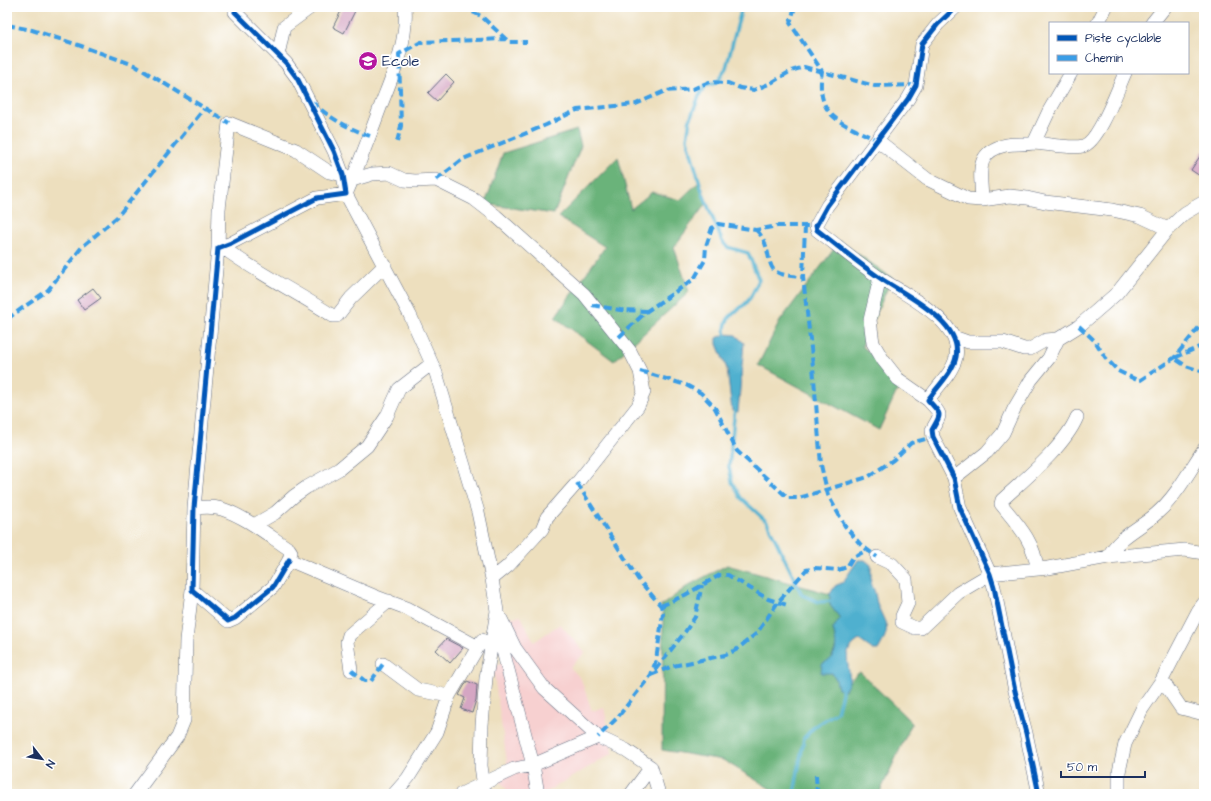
<svg xmlns="http://www.w3.org/2000/svg" width="1211" height="801" viewBox="0 0 1211 801" font-family="'Architects Daughter',sans-serif">
<rect width="100%" height="100%" fill="#fff"/>
<filter id="ink" filterUnits="userSpaceOnUse"><feTurbulence type="fractalNoise" baseFrequency=".025" numOctaves="2"/><feDisplacementMap in="SourceGraphic" scale="8" xChannelSelector="R" yChannelSelector="G"/><feConvolveMatrix kernelMatrix="1 2 1 2 8 2 1 2 1" color-interpolation-filters="sRGB"/></filter>
<filter id="wash" filterUnits="userSpaceOnUse"><feTurbulence type="fractalNoise" baseFrequency=".012" numOctaves="4" result="noise"/><feDisplacementMap in="SourceGraphic" scale="16" xChannelSelector="R" yChannelSelector="G"/><feGaussianBlur stdDeviation="0.9" result="paint"/><feColorMatrix in="noise" values="0 0 0 0 0 0 0 0 0 0 0 0 0 0 0 0 0 1.4 0 .05"/><feComposite in="paint" operator="in"/></filter>
<g filter="url(#wash)">
<rect width="100%" height="100%" fill="#eddfbe"/>
<path fill="#f7d0d0" d="M521,616L534,642L560,624L585,653L570,667L581,679L592,711L604,707L613,753L543,794H510L496,776L508,769L493,668L508,659L499,618Z"/>
<path fill="#6ab37a" stroke="#42716c" d="M577,130L581,146L554,214L485,204L503,153Z
M618,157L631,209L652,192L680,200L700,181L707,202L674,247L689,292L614,361L555,317L605,247L558,217Z
M840,241L892,278L862,346L902,380L879,430L758,365L780,321Z
M727,565L830,594V605L840,618L833,629L837,645L830,661L832,673L836,679L838,688L845,690L849,681L860,672L912,723L879,794H779L723,760L662,750L663,614L661,606L689,585Z"/>
<path fill="#50b0cf" stroke="#367096" d="M725,334L736,335L744,343L738,412L732,411L727,369L717,344V338Z
M858,560H865L871,565V585C876,591 875,596 877,603C885,626 893,625 878,650H873L859,640C839,654 851,663 849,681C849,684 846,687 845,690L838,689L836,679L832,673H821L822,664C839,656 837,644 833,629L840,618L830,605V594L835,586L843,582Z"/>
<g fill="none" stroke-linecap="round" stroke-linejoin="round">
<path stroke="#50b0cf" stroke-width="3.5" d="M726,337C721,316 736,314 747,302C752,297 755,287 759,280L748,253L727,247L722,241L703,194L687,139L690,119L700,94L705,86L716,83L721,77L726,68L742,7
M735,408L729,467L732,482L741,498L767,522L802,595L819,602L833,601
M794,794L804,738L815,726L837,712L842,693V685"/>
</g>
<g id="blocks">
<path fill="#d5a6c3" d="M343,7H357L344,33L333,27Z
M446,74L454,82L437,101L428,93Z
M1204,150V170L1200,176L1191,170Z
M93,288L101,298L84,310L77,300Z
M446,639L463,648L450,663L436,650Z
M467,681L477,685L476,700L472,713L461,709L465,698L459,695Z"/>
</g>
</g>
<g filter="url(#ink)">
<use href="#blocks" fill-opacity="0" stroke="#646d80" stroke-width="1"/>
<g fill="none" stroke-linecap="round" stroke-linejoin="round">
<g stroke="#646d80" stroke-width="14">
<path id="minor" d="M405,7C408,41 393,74 381,105C370,135 359,165 346,194L410,315L436,373L478,512L492,579L497,611L486,678L482,725L481,766L485,794
M956,7L938,24L922,44L916,85L908,99L827,206L816,226L817,230C838,246 858,263 880,278C903,294 963,321 956,357C953,372 937,387 928,400C943,416 941,413 932,430L933,437L954,478L960,508L990,574L994,587L1015,691L1026,733L1039,794
M235,12L286,63L297,78L334,151L343,175L346,194L317,198L231,243L218,248L194,508L192,590L228,621L235,618L273,587L289,560
M1098,23L1106,7
M1152,23L1165,7
M278,55L284,27L311,7
M877,140L927,179L968,199L982,200L1010,196L1027,198L1045,202L1112,210L1140,216L1168,229
M1034,143C1048,144 1071,149 1083,146C1099,142 1118,88 1125,73
M352,180L372,174L389,173L404,180L415,181L436,180L474,199L496,216L584,294L630,351L640,371L644,392L638,406L577,483L547,517L542,529L508,566L492,579
M982,200C981,173 974,152 1006,145C1015,143 1025,145 1034,143L1049,111L1071,73
M222,247C257,273 297,292 333,316H337L351,298L385,265
M218,248L219,209L229,123L296,150L329,172L343,175
M880,278L870,320L873,343L883,360L898,379L928,400
M954,337L968,342H1003L1024,349H1030L1046,340L1058,339
M954,478L987,452L1003,433L1014,409L1031,380L1049,358L1058,339L1079,326L1117,293L1168,229L1185,213L1204,202
M194,508C203,507 212,506 222,509C246,517 268,535 289,549L291,552L289,560L374,596L406,608L478,647
M254,525L275,513L294,496L307,487L339,469L367,446L387,416L399,389L431,364
M877,557L892,564L906,579L908,603L902,616V622L915,628H921L958,593L990,574L1048,568L1108,557L1185,550L1204,553
M1108,557C1119,536 1139,529 1156,514C1176,497 1190,470 1204,449
M1037,569C1035,542 1017,524 1001,504L1002,500C1026,478 1065,446 1077,417
M500,617L515,648L544,688L598,737
M497,628L533,765L538,794
M383,664L418,690L449,696
M351,670L347,642L349,635L389,601
M1162,680L1181,708L1204,714
M135,794L177,737L184,720L186,640L192,590
M394,794L408,778L437,732L449,696L482,640
M461,794L514,769L533,765L598,737L626,750L651,767L659,794
M631,794L651,767
M1119,794V772L1125,744L1142,709L1162,680L1198,611L1204,603
M1202,794L1204,793"/>
</g>
<use href="#minor" stroke="#fff" stroke-width="13"/>
<path stroke="#3b9de6" stroke-width="4" stroke-dasharray="8 4" stroke-linecap="butt" d="M462,7L481,16L509,42H527
M795,7L790,23L822,71C815,118 842,123 877,140
M7,25L32,30L81,46L134,65L229,123
M312,102C331,119 346,127 370,136
M397,142L401,126L399,54L421,42L505,39
M436,180L463,159L546,125L577,110L636,104L665,91L693,89L709,82L728,83L740,88L754,90L771,83L791,71L804,67L875,86L916,85
M805,226L803,277L813,366L821,465L828,495L845,526L861,545L877,557
M756,230C771,243 766,264 775,271C782,276 794,276 803,277
M592,305L620,310L647,311
M7,319L48,290L82,247L117,217L204,109
M1079,326L1095,341L1105,357L1118,371L1139,381L1174,358L1204,321
M619,337L647,311L694,279L705,260L706,246L712,228L718,224L756,230L777,226H808
M1204,345L1174,358L1186,366L1204,372
M640,371L686,385L701,393L715,408L737,451L788,498H799L868,477L893,460L911,443L933,437
M577,483L638,579L661,606L663,614L656,660L651,675L617,718L598,737
M661,606L685,595L720,575H728L768,599L787,605
M351,670L365,681H371L383,664
M655,670L685,632L695,617L702,585
M651,675L673,666L725,655L736,650L757,633L778,602L806,570L815,568L838,570L847,567L853,557L868,550
M816,775L817,794"/>
<g stroke="#fff" stroke-width="8">
<path id="cycleway" d="M956,7L938,24L922,44L916,85L908,99L827,206L816,226L817,230C838,246 858,263 880,278C903,294 963,321 956,357C953,372 937,387 928,400C943,416 941,413 932,430L933,437L954,478L960,508L990,574L994,587L1015,691L1026,733L1039,794
M235,12L286,63L297,78L334,151L343,175L346,194L317,198L231,243L218,248L194,508L192,590L228,621L235,618L273,587L289,560"/>
</g>
<use href="#cycleway" stroke="#0057b8" stroke-width="5"/>
</g>
</g>
<defs>
<g id="school-disc" transform="scale(1)"><circle r="9.5" fill="#b5179e" stroke="#fff"/><path d="M0-5L7-2L0 1L-7-2ZM-4 1L0 2.5L4 1V4Q0 6-4 4Z" fill="#fff"/></g>
</defs>
<g fill-rule="evenodd">
<use href="#school-disc" x="368" y="61"/>
</g>
<g text-anchor="middle" stroke-width="3.5" stroke-linejoin="round" paint-order="stroke">
<g font-size="15" fill="#1b2f5e" stroke="#fff" text-anchor="start">
<text x="382" y="66">Ecole</text>
</g>
</g>
<rect width="1211" height="801" fill="none" stroke="#fff" stroke-width="24"/>
<rect x="1049" y="22" width="140" height="52" fill="#ffffff" stroke="#a4acbf"/>
<rect x="1057" y="35" width="20" height="6" fill="#0057b8" stroke="#a4acbf"/>
<text x="1085" y="42" font-size="12" fill="#1b2f5e">Piste cyclable</text>
<rect x="1057" y="55" width="20" height="6" fill="#3b9de6" stroke="#a4acbf"/>
<text x="1085" y="62" font-size="12" fill="#1b2f5e">Chemin</text>
<g transform="translate(42 759) rotate(121)" stroke="#ffffff" stroke-width="3" paint-order="stroke">
<path d="M0-3L7 15L0 10L-7 15Z" fill="#1b2f5e"/>
<text y="-6" font-size="11" font-weight="bold" text-anchor="middle" fill="#1b2f5e">N</text>
</g>
<path d="M1061 771v6h84v-6" fill="none" stroke="#1b2f5e" stroke-width="2"/>
<text x="1067" y="771" font-size="12" fill="#1b2f5e" stroke="#ffffff" stroke-width="3" paint-order="stroke">50 m</text>
</svg>
